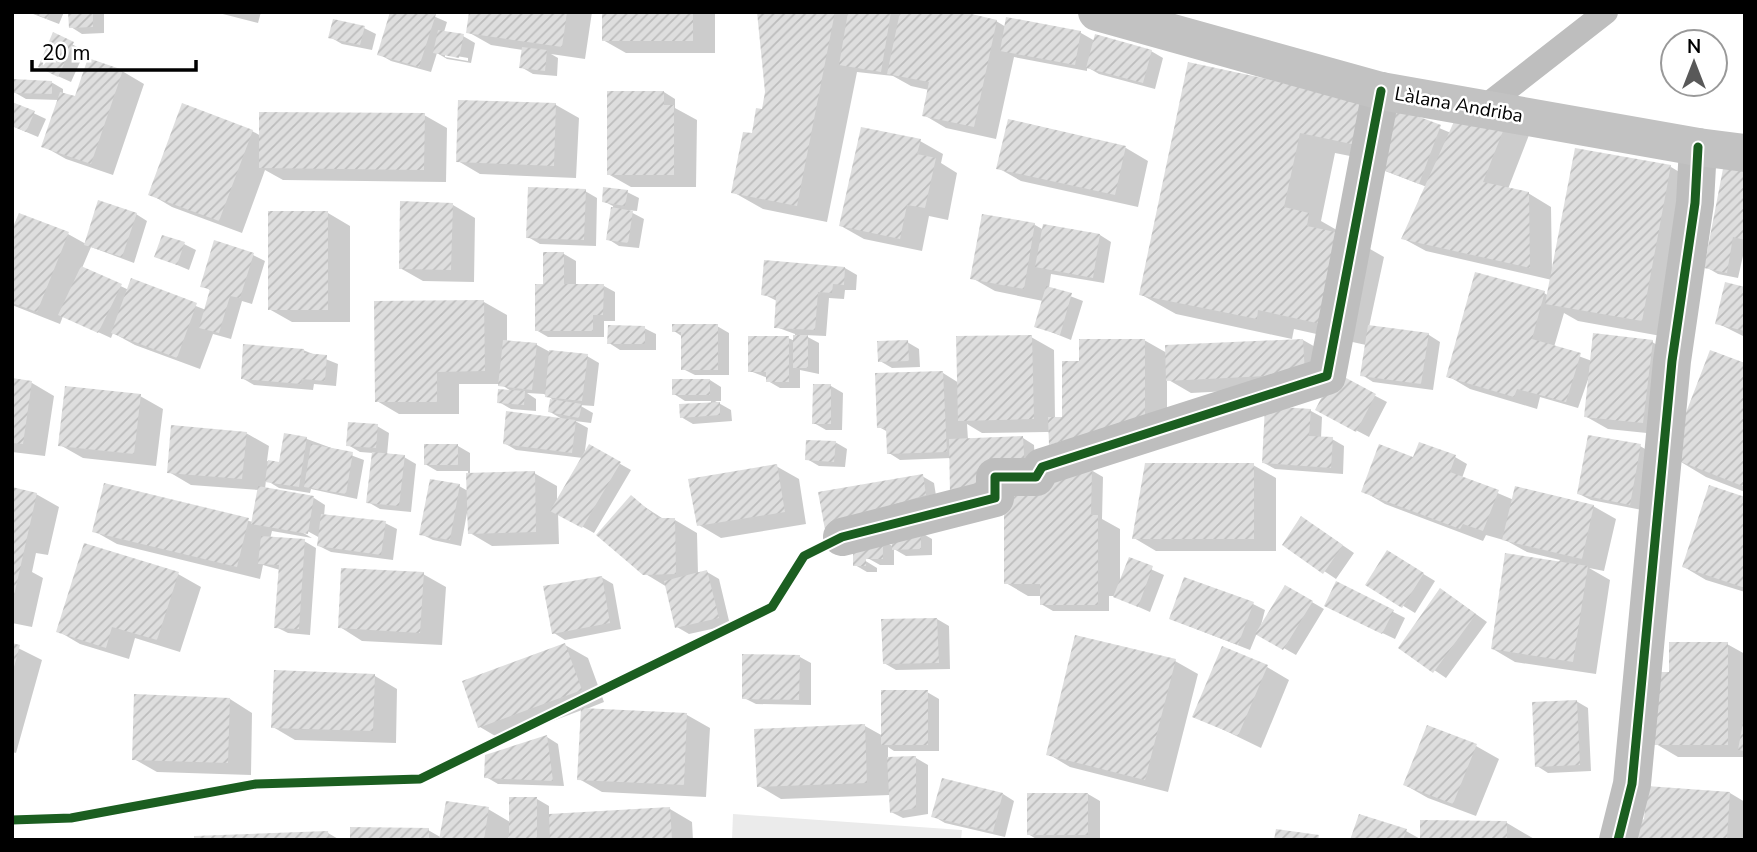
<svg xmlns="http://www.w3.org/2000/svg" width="1757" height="852" viewBox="0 0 1757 852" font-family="'Nunito Sans',sans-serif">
<defs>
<pattern id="building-hatch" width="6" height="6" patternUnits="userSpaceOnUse" patternTransform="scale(1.75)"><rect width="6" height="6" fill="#dedede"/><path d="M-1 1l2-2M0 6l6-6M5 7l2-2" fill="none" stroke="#bdbdbd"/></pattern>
</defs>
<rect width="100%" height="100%" fill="#fff"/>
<path fill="#ebebeb" d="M733,814L962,830L961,840H732Z"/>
<path fill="#0003" fill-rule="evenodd" d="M28,12H64L59,24Z
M70,12H104V33L82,34L71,27Z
M215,12H261L258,23Z
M392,12H424L447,22L444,32L463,36L475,43L471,63L447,59L437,53L431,72L391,61L379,54ZM445,54L468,58V61L445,57Z
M471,12H592L585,59L551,54L558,58L557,76L533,74L521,67L523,50L491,45L468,32Z
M603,12H715V53H626L603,40Z
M759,12H954L996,21L1006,27L1007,19L1081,33L1095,41L1151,51L1163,58L1155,89L1099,74L1087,67V71L1014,57L996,139L946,128L924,115L929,90L911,86L893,76L857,72L827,222L763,209L733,192L763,111L767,92Z
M364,28L376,34L372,50L342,44L330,37Z
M54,35L85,51L71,82L51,73Z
M1189,64L1394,109L1451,133L1462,108L1529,135L1508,189L1528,193L1551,207L1552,270L1671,167L1701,185L1672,338L1578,321L1564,313L1554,347L1592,361L1652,342L1675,355L1666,435L1608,429L1585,416L1590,374L1578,408L1540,397L1537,409L1470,389L1448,376L1544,293L1549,296L1552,280L1426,251L1404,239L1427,187L1385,171L1375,161L1335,153L1321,221L1384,257L1369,327L1429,335L1440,342L1433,390L1373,382L1362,375L1366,345L1294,329L1292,339L1176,314L1140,294Z
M122,71L144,84L113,175L66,159L43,146L59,100L26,99L14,92L51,82L63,89V94L76,98Z
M664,92L675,99V108L697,120L696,187H631L608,174Z
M12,103L46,119L38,137L12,126Z
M556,105L579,118L576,178L480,174L458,161Z
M424,115L447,128L446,182L283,180L265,170L242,233L172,207L150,194L252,131L261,136Z
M1009,121L1126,148L1148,161L1138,207L1021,181L998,168Z
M920,141L943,154L941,163L957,173L948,220L929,216L922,251L864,239L841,226Z
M1745,158V247L1738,278L1718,274L1706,267Z
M585,191L597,198L596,246L540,244L528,237Z
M627,192L639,198L637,211L627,210L644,219L639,248L619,246L608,239L613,206L603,201Z
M453,205L475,218L474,282L423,281L400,268Z
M328,213L350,226V322H292L269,309Z
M136,214L147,221L134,263L91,247L82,268L129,290L132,281L206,310L212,291L202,286L253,255L265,261L252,304L242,301L231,339L213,334L200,369L135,345L113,333L111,338L63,316L60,324L12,305V234H68L86,244Z
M1035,225L1044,230L1100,235L1111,242L1104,283L1051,274L1049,288L1083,301L1071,340L1036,326L1043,301L995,291L972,278Z
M184,244L196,250L189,270L156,256Z
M564,254L576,261V286H604L615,292V321H604V337H548L536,330L544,286Z
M845,268L857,275L856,290H845L844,299L829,298L826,336L804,335L819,343V374L800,370V388H780L768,381V378L750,371L788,338L795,341V334L776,327L777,301L763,294Z
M1745,288V337L1717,323Z
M484,302L507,315V342L537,345L550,352L587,356L599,363L594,406L579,405L593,413L591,423L575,421L588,428L584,458L590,447L631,470L594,533L558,513L559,544L492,546L470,533L467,513L461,546L433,540L421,534L459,486L468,491V471H437L425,464L458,446L470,453V474L534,473L557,486V502L583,458L516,450L504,443L564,420L550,412L552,399L544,394L527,393L536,399V411L511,409L499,402L511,391L500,384H459V414H399L377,401Z
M717,326L729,333V375H695L683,369V337L674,331Z
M644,328L656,334V350H620L609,343Z
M1031,337L1054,350L1055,419H1064L1080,363L1144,340L1167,353L1303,340L1326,353L1327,386L1191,393L1167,379V430L982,433L967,424L968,440L1023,438L1034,445L1036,478L951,458L900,460L889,453L888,432L879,427L943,373L959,383Z
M907,342L919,349L920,367L892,368L880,361Z
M303,350L338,364L336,386L314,384L313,390L254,385L242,378Z
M1745,364V492L1706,477L1671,456Z
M1335,375L1387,402L1369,437L1329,416Z
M12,380L32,383L54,396L45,456L12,452Z
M710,380L721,387V401H715L731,410L732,421L693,424L681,417L711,404V401H685L674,394Z
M831,386L843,393L842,430H826L814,423Z
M140,396L163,409L156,466L83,458L60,445Z
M1311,411L1322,417L1321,438L1332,439L1344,446L1343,474L1275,469L1264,463Z
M377,426L389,433L387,455L404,457L416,464L411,512L380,509L368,502L373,453L360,452L348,445Z
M246,433L269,446L267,461L280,464L285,435L307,439L364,460L357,499L311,489L310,493L279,488L266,480L265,489L314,498L325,505L324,516L385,523L397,529L393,560L331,552L319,546L320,538L302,528L300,531L312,538L272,531L270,539L304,541L316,548L310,635L288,633L276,627L280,570L263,565L260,579L117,544L94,531L106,485L253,522L259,490L191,485L169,472Z
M835,442L847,449L845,467L819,466L807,459Z
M1640,446L1652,453L1642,510L1591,500L1579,494Z
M1455,457L1467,464L1462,478L1514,500L1593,506L1616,519L1604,571L1589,568L1610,580L1596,674L1515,662L1493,649L1560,560L1527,552L1507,541L1486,535L1483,541L1385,504L1363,491L1420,462Z
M1253,465L1276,478V551H1156L1134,538Z
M776,466L799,479L806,524L721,538L699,525Z
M1091,470L1103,477L1102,519L1120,529V585L1130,560L1164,575L1150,612L1114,596H1109V611H1053L1041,604V596H1028L1006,583Z
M922,476L934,483L937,502L828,533Z
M12,489L36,494L59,507L48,555L36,553L32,572L43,578L32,627L12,623Z
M631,498L665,520H675L697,533L698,574L707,572L719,579L730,625L689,634L677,627L667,587L644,573Z
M1745,499V592L1706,580L1684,567Z
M1313,525L1354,553L1336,579L1284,544Z
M920,532L932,539V555L906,556L894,549V565H880L864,556V560L877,568V572H867L855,565V548H868V540H882L894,547L893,533Z
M1387,552L1435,581L1415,613L1367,584Z
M178,574L201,587L180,652L135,638L129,659L80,644L58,631Z
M423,574L446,587L442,645L362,641L340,627Z
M601,577L613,584L621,629L565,640L554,633Z
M1337,583L1405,618L1395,639L1338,612Z
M1286,587L1324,609L1296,655L1257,633L1250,650L1171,619L1253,604L1265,610L1260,629Z
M1452,597L1487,622L1446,678L1400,647Z
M937,619L949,626L950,669L896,670L884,663Z
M1727,644L1745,654V757H1678L1656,744L1670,674Z
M12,645L42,660L16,753L12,752Z
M565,645L588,658L604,702L584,710L687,715L710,728L706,797L602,792L579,779L582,710L502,740L480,727Z
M800,657L811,663V705L756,704L744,698Z
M1175,661L1198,674L1168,792L1070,767L1048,754Z
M1267,667L1289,680L1261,748L1195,716Z
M375,676L397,689L396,743L295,740L273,727Z
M927,692L939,699V751H894L888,747V759L916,758L928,765V814L903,818L891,812L890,795L781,799L759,786L865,726L883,736Z
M230,699L252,713L251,775L157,772L134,759Z
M1576,701L1588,708L1591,771L1548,773L1537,766Z
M547,737L558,744L564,786L498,784L486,777Z
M1476,746L1499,759L1476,816L1428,798L1405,785Z
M1730,793L1745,802V840H1637Z
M1003,794L1014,801L1005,837L945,823L933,816Z
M1088,794L1100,801V840H1038L1028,834Z
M537,799L549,806V815L670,809L692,822L693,840H510L508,837V840H352L428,830L442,838L488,809L510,822Z
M1507,823L1536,840H1422Z
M1406,831L1422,840H1352Z
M328,833L340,840H196Z"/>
<path fill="url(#building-hatch)" d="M31,12H50L47,19Z
M68,12H93V27L69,28Z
M390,12L436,14L419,67L377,55Z
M469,12H567L562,47L466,33Z
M602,12H693V41H602Z
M757,12H835L797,206L731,193L743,132L752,133L756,108L762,109L765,92Z
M848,12H891L881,72L839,65Z
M900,12H963L997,20L974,127L922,116L929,82L887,74Z
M1006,17L1081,31L1075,65L1000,51Z
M333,19L365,26L360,45L328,38Z
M438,30L464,34L459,58L433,53Z
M53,32L74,42L58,77L38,67Z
M1095,34L1152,50L1143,83L1086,68Z
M522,47L547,50L545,71L519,68Z
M88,58L123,70L91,164L41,147L60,92L75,96Z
M1188,62L1366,100L1356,145L1300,133L1284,207L1309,213L1307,226L1349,235L1330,326L1258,310L1257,319L1139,295Z
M12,79L52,81V94L12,93Z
M607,91H664V105H674V175H607Z
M458,100L556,103L554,166L456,162Z
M12,102L35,111L26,132L12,126Z
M182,103L253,130L219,221L148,195Z
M1461,106L1507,121L1483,182L1529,192L1530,268L1401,239Z
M1393,107L1441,125L1419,184L1371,165Z
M259,112L425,113L424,170L259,168Z
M1008,119L1126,146L1115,195L996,169Z
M861,127L921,139L917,154L936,158L925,208L907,205L900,239L839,226Z
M1575,148L1671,165L1642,321L1545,304Z
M1726,153L1745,156V240L1733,237L1727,273L1704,268Z
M528,187L586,189L584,240L526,238Z
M603,187L628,190L625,206L602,202Z
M98,200L137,213L122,257L84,245Z
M400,201L453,203L451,270L399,269Z
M611,207L633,211L628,243L606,240Z
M268,211H328V310H268Z
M19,213L69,232L37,312L12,303V229Z
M982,214L1035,223L1024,289L970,279Z
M1043,224L1100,234L1093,278L1035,267Z
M162,235L185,242L177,265L154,257Z
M214,240L254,253L240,298L230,296L219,333L199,328L210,289L200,287Z
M543,252H564V284H604L603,315H593V331H535V284H543Z
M764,260L845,267L844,285L833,284L832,293L818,292L815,330L774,328L776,297L761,295Z
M81,266L122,284L98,333L58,315Z
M1475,272L1545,291L1532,339L1581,353L1566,402L1517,389L1514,397L1446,377Z
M131,278L197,303L177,358L111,333Z
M1725,282L1745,287V331L1715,324Z
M1046,286L1072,293L1060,335L1034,327Z
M484,300L485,371L437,372V402H375L374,301Z
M672,324H718V370H681V332H672Z
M608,325L645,326V344H607Z
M1368,325L1429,333L1421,384L1360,376Z
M1593,333L1653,340L1643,423L1584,417Z
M793,335H808V368H793Z
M1032,335L1034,419L958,421L956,336Z
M748,336H789V382H766V372H748Z
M1079,339H1145V417L1049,445L1048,417H1062V361H1079Z
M1303,339L1305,374L1166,381L1165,345Z
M503,340L537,343L532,390L498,386Z
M908,340L909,361L878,362L877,341Z
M243,344L304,349V353L327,355L325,381L302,379L301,384L241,379Z
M549,350L588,354L582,401L545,397Z
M1710,350L1745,363V487L1669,457Z
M943,371L947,452L887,454L886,428H877L875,373Z
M1335,372L1376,394L1356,432L1315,410Z
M12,378L32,381L23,444L12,443Z
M672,379H710V395H672Z
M813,384H831V424H812Z
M65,386L141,394L134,454L58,446Z
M498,389L525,391L524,405L497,403Z
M550,399L582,404L579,418L548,412Z
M720,402V415L680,418L679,404Z
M1265,406L1311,409L1309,436L1333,437L1331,468L1262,463Z
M506,411L576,420L572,453L503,444Z
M348,422L378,424L376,448L346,446Z
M171,425L247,432L242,479L167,473Z
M284,433L307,437L299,487L265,482L268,460L279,462Z
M1588,435L1641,444L1630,505L1577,494Z
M1023,436L1025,472L988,492L950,494L949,439Z
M806,440L836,441L834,462L805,460Z
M1419,442L1456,455L1450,472L1499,490L1483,531L1463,524L1460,529L1361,492L1379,444L1413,457Z
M311,444L353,452L346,494L304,487Z
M424,444H458V465H424Z
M589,444L621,462L582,528L550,511Z
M372,452L405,455L399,506L366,503Z
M1145,463H1254V539H1132Z
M777,464L785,512L697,526L688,479Z
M1092,468L1091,515H1098V605H1040V584H1004V483Z
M535,471L536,532L468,534L466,473Z
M923,474L926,495L892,505L826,535L818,492Z
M430,479L460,484L450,540L419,535Z
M104,483L249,518L237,567L92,532Z
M1709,485L1745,497V588L1682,567Z
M258,486L314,496L308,534L251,524Z
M1515,486L1594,505L1582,559L1502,540Z
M12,487L37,493L13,600L12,599Z
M631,495L658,518H675L676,574L643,575L596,535Z
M321,514L386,521L381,555L317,546Z
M1301,516L1343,545L1323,574L1282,545Z
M921,530V549L892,550L891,531Z
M261,536L305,539L299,629L274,628L279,565L258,564Z
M883,538V559H866V566H853V546Z
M84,543L179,572L157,640L112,627L106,648L56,632Z
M1387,550L1424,573L1402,608L1365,585Z
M1505,553L1588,566L1573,662L1491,649Z
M1129,557L1153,566L1138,607L1113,597Z
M341,568L424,572L420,633L338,628Z
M707,570L719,618L675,628L664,581Z
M602,576L610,623L552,634L543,586Z
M1184,577L1254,602L1238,645L1169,619Z
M1336,581L1394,610L1382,634L1324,606Z
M1285,585L1313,601L1283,650L1255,634Z
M1440,588L1476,614L1433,673L1398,648Z
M937,618L939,663L883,664L881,619Z
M1075,635L1176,659L1145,780L1046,755Z
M1669,642H1728V745H1654V672H1669Z
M12,643L20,645L13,671H12Z
M565,643L582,690L478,728L462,681Z
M1222,646L1268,665L1238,736L1192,717Z
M742,654L800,655L799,700L742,699Z
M274,670L375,674L373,731L271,728Z
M881,690H928V745H881Z
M134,694L230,698L228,763L132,760Z
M1577,700L1580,765L1535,767L1532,702Z
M581,708L687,713L684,785L577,780Z
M1743,722H1745V751L1738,750Z
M865,724L867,783L757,787L754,729Z
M1427,725L1477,744L1453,804L1403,785Z
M547,735L553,781L484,778L485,755Z
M916,756V808L890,813L887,757Z
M942,778L1003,793L993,832L931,817Z
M1647,786L1730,792L1727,840H1635L1636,825L1644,819Z
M1027,793H1088V835H1027Z
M509,797H537V840H509Z
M446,801L489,807L484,840H439Z
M670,807L672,840H550L549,814Z
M1359,814L1407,829L1403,840H1350Z
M1420,820L1507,821V840H1420Z
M350,827L429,828V840H350Z
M1276,829L1319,835L1318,840H1274Z
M328,831L329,840H194V836Z"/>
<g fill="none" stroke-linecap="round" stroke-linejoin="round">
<path stroke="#bebebe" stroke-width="24" d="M1483,108L1606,12"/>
<path stroke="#bebebe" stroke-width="38" d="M842,537L995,498V477H1036L1042,467L1327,376L1381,91
M1618,840L1632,784L1672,361L1695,203L1698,147"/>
<path stroke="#c2c2c2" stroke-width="38" d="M1097,12L1381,91L1698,147L1745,153"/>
<g stroke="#fff" stroke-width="13">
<path id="cycleway" d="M12,820L71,818L256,784L420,779L772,607L804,556L842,537L995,498V477H1036L1042,467L1327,376L1381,91
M1618,840L1632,784L1672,361L1695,203L1698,147"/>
</g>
<use href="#cycleway" stroke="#1b5e20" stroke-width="9"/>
</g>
<g text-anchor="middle" stroke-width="5" stroke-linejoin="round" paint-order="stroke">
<g font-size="19" fill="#000" stroke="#fff">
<text transform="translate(1459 104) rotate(10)" y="7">Làlana Andriba</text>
</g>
</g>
<rect width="1757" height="852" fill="none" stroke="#000000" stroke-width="28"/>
<g transform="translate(1694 63)"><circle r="33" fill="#ffffff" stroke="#999999" stroke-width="2"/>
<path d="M0-5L12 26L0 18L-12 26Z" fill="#595959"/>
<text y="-10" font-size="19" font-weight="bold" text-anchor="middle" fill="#000000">N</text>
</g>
<path d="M32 60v10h164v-10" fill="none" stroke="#000000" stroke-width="3.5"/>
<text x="42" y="60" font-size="21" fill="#000000" stroke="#ffffff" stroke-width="5" paint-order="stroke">20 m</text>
</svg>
